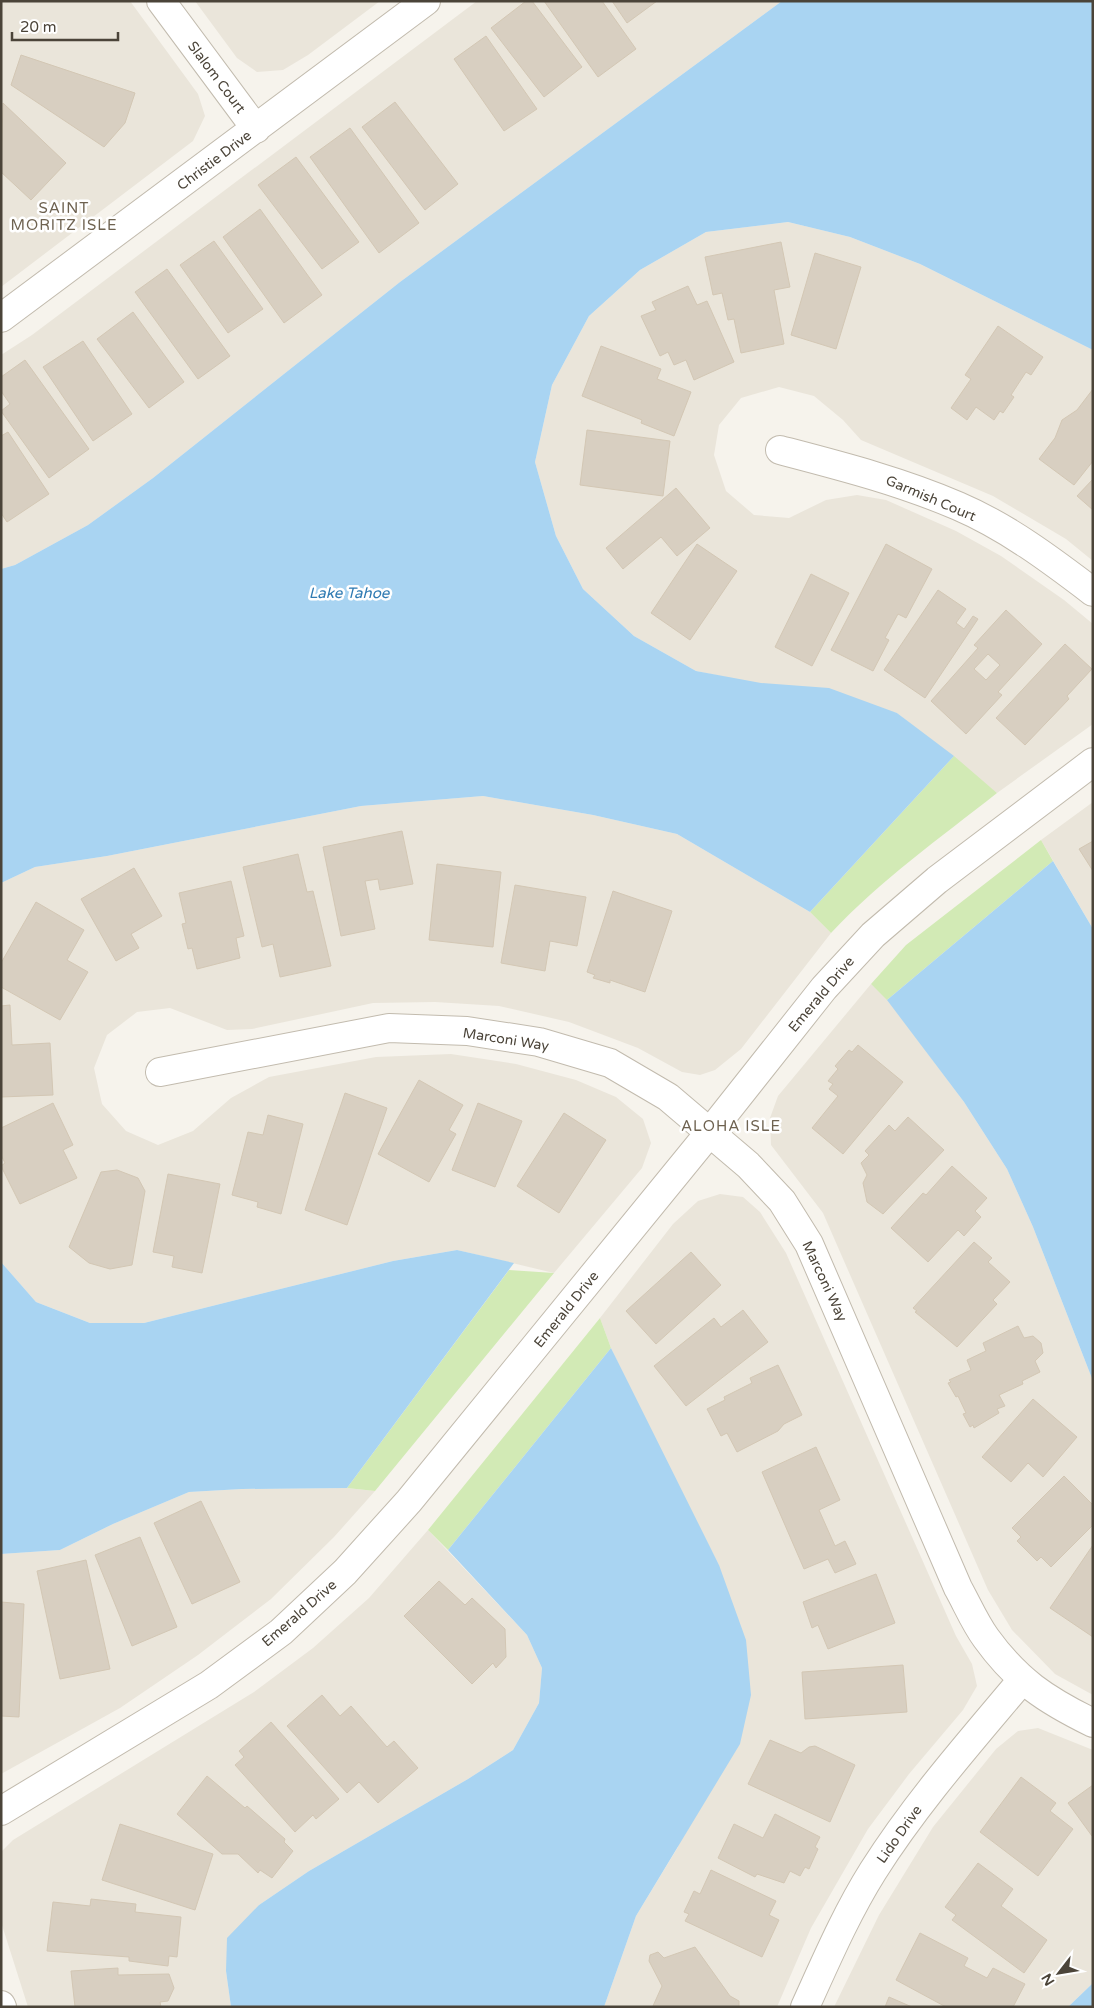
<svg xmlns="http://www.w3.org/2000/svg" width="1094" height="2008" viewBox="0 0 1094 2008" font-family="'Varela Round',sans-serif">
<rect width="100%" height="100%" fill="#f6f3ec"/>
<path fill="#eae5da" d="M1,1H130L198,94L205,116L193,141L1,287Z
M195,1H380L308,55L283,70L257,72L237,58Z
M477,1H782L400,282L153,478L88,525L15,565L1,569V355L32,335Z
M788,222L850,237L920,264L1093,350V561L1066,539L993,496L861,440L843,420L814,396L779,387L741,398L719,425L714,455L726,491L754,515L789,518L826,500L857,495L886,500L956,531L1001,556L1064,600L1093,624V724L997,793L897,713L696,671L634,636L583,589L556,536L535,462L552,385L589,316L640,270L706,232Z
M483,796L593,815L677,834L810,912L831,933L741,1049L715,1070L700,1075L682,1072L638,1048L569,1022L499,1006L435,1002L373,1003L252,1029L227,1030L170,1008L137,1012L107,1035L94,1068L102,1104L126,1131L158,1145L193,1131L231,1098L269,1077L376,1057L451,1054L516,1064L576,1080L616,1097L643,1119L651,1143L642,1168L554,1273L457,1250L393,1261L144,1323H90L36,1302L1,1262V883L35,867L107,856L361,806Z
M1093,802V929L1041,840Z
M871,984L888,1000L964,1102L1007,1169L1033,1227L1093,1381V1695L1055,1674L1012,1630L988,1590L823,1213L771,1145L770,1118L778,1096Z
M720,1194L743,1197L760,1212L786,1253L956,1636L972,1664L977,1686L963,1710L909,1774L868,1829L811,1928L777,2007H604L636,1916L678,1847L719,1565L665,1461L611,1348L600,1318L673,1224L698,1201Z
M347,1488L375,1491L334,1537L271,1599L198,1655L120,1708L1,1774V1554L60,1550L113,1524L189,1492L242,1489Z
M428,1530L527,1635L542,1668L539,1703L513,1750L468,1779L309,1871L259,1905L226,1971L231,2007H28L1,1922V1852L13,1840L254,1692L313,1648L369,1598Z
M1038,1728L1093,1750V1983L1068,2007H834L879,1915L933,1827L996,1749L1018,1731Z"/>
<path fill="#d2eab5" d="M954,756L997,793C940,838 881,880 831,933L810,912Z
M1041,840L1053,861L887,1000L871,984L906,945Z
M509,1270L554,1273L375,1491L347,1488Z
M600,1318L611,1348L448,1550L428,1530Z"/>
<path fill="#a9d4f2" d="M782,1H1093V350L920,264L850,237L788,222L706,232L640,270L589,316L552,385L535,462L556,536L583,589L634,636L696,671L761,683L829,688L897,713L954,756L810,912L677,834L593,815L483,796L361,806L107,856L35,867L1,883V569L15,565L88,525L153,478L400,282Z
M1053,861L1093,929V1381L1033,1227L1007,1169L964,1102L887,1000Z
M457,1250L514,1263L347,1488L242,1489L189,1492L113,1524L60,1550L1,1554V1262L36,1302L90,1323H144L393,1261Z
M611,1348L719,1565L746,1640L751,1695L740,1744L636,1916L604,2007H231L226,1971L227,1938L259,1905L309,1871L468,1779L513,1750L539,1703L542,1668L527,1635L448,1550Z
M1093,1983V2007H1068Z"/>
<path fill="#d8cfc1" stroke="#d3c7b4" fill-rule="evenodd" d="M526,1H532L582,67L544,97L491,28Z
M544,1H602L636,49L598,77Z
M612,1H657L627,23Z
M486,36L537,109L504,131L454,59Z
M21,55L135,93L125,123L104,147L11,85Z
M395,102L458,184L425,210L362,127Z
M3,103L66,163L31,200L1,172Z
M350,128L419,223L379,253L310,157Z
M296,157L359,242L322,269L258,185Z
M260,209L322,295L284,323L223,237Z
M214,241L263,309L228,333L180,265Z
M781,242L790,287L774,290L784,344L741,353L734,319L728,320L722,293L713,295L705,257Z
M815,253L861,267L836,349L791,335Z
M167,269L230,356L198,379L135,292Z
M688,286L697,305L707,301L734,362L694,380L686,360L674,365L668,352L660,356L641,316L656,310L652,302Z
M133,312L184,382L149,408L97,339Z
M998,326L1043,357L1031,375L1026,372L1011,395L1014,397L1003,413L1000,411L994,420L976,407L967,420L951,408L971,379L965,375Z
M83,341L132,414L93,441L43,367Z
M601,346L661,369L657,379L691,392L674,436L641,423L642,420L582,396Z
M25,360L89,449L49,478L1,411L10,404L1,391V377Z
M1093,389V461L1074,485L1039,459L1055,438L1062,420L1077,410Z
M587,430L670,441L663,496L580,485Z
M8,432L49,494L7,522L1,513V436Z
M1093,479V510L1077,496Z
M676,488L710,528L677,556L661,537L623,569L606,548Z
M697,544L737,571L690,640L651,613Z
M886,544L932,569L906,618L898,614L885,638L889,640L873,671L831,650Z
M811,574L849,593L812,666L775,647Z
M938,590L966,609L956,623L964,629L973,616L978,619L925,698L884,670Z
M1006,610L1042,644L998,692L1002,695L966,734L931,701L978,648L974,645ZM988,654L1000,665L986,680L974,669Z
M1065,644L1092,669L1067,696L1069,699L1025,745L996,718Z
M402,831L413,884L380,890L378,879L365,881L375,929L341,936L323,847Z
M1093,841V871L1079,849Z
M298,854L307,892L313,891L331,966L280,977L273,944L262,947L243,867Z
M437,864L501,872L493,947L429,940Z
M134,868L162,916L131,934L139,948L116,961L81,899Z
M231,881L244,936L236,938L240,958L197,969L192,948L188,949L182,924L186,923L179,893Z
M515,885L586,897L577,946L550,941L545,971L501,963Z
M613,891L672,911L645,992L610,980V983L593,978L595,975L587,972Z
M36,902L84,930L67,960L88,972L60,1020L1,987V963Z
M10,1005L12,1045L50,1043L53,1095L1,1097V1006Z
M858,1045L903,1082L843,1154L812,1128L838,1096L829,1089L833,1084L828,1081L838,1069L835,1066L849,1050L852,1052Z
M419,1080L463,1105L449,1130L456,1134L429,1182L378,1154Z
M345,1093L387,1108L347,1225L305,1210Z
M53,1103L73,1145L63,1150L77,1178L20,1204L1,1166L5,1163L1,1155V1128Z
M478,1103L522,1121L495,1187L452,1170Z
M564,1113L606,1140L559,1213L517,1186Z
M268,1115L303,1124L281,1214L257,1207L258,1202L232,1195L248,1132L263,1135Z
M908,1117L944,1150L883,1214L867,1202L863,1183L867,1175L861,1163L869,1155L865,1151L889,1125L895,1131Z
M952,1166L987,1198L975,1211L981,1217L964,1236L958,1230L928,1262L891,1228L923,1193L926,1195Z
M117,1170L138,1178L145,1191L132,1265L110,1269L89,1263L69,1247L101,1172Z
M168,1174L220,1184L202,1273L172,1267L174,1256L153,1252Z
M974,1242L992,1258L988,1262L1010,1282L993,1300L997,1304L957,1347L915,1312L917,1311L913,1308Z
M691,1252L721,1285L656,1344L626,1311Z
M743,1310L768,1342L686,1406L654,1366L714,1318L721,1327Z
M1018,1326L1024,1338L1033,1336L1041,1343L1043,1353L1035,1361L1040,1372L1022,1381L1023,1384L999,1395L1005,1406L997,1409L999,1413L974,1428L973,1425L970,1427L963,1414L966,1413L958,1396L956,1397L948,1383L951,1382L949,1380L971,1370L967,1360L986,1351L983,1343Z
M778,1365L802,1415L784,1424L778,1431L737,1452L727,1433L721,1436L707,1409L725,1400L724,1397L752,1383L750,1378Z
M1033,1399L1077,1437L1043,1477L1028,1463L1011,1482L982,1457Z
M816,1447L840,1500L819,1510L835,1546L845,1541L856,1564L835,1573L828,1559L804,1569L762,1472Z
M1064,1476L1093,1505V1525L1051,1567L1041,1557L1037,1561L1017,1541L1021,1537L1012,1528Z
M201,1501L240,1582L192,1604L154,1523Z
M140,1537L177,1627L132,1646L95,1555Z
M1093,1545V1637L1050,1608Z
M86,1560L110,1669L60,1679L37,1571Z
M876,1574L895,1623L828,1649L818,1625L812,1628L803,1602Z
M439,1581L465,1605L472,1598L505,1629L506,1657L496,1668L493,1663L472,1684L404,1616Z
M1,1602L24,1604L19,1717L1,1716Z
M903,1665L907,1712L805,1719L802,1672Z
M322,1695L340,1716L351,1706L387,1747L394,1741L418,1768L378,1803L359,1782L347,1793L287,1726Z
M271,1722L339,1799L316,1819L313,1815L295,1832L235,1765L244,1757L239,1751Z
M770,1740L801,1753L809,1747L815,1746L855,1765L830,1822L748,1784Z
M207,1776L245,1808L247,1806L285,1839L284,1842L293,1851L272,1878L260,1870L258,1873L238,1854H222L177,1814Z
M1021,1777L1056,1803L1050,1811L1073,1829L1038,1876L980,1832Z
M1093,1785V1835L1092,1836L1068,1803Z
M775,1814L820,1837L815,1847L818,1849L809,1869L805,1867L800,1876L790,1871L784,1883L757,1874L755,1877L718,1858L734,1824L763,1838Z
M120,1824L213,1854L195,1910L102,1880Z
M978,1863L1013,1889L1001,1906L1047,1940L1024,1973L952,1920L956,1915L945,1907Z
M711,1870L776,1901L769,1915L779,1920L762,1957L685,1921L689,1914L684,1912L694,1891L700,1894Z
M91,1899L136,1904L135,1912L181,1917L177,1957L169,1956L168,1966L129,1961V1957L47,1951L53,1902L90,1906Z
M920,1933L968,1958L964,1966L987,1978L993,1968L1025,1984L1013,2007H946L896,1980Z
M695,1947L730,1996L739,2001V2007L653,2006L662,1986L649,1961L650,1955L658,1952L664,1958Z
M118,1968V1975L169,1974L174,1988L168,2001L160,2002L161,2007H75L71,1971Z
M889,1997L912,2007H885Z"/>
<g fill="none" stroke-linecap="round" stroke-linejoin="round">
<g stroke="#c2bbae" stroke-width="30">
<path id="minor" d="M161,1L256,129
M1,318L426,1
M780,450C841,466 900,481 958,506C1007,527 1051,560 1093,592
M160,1072L389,1028L467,1031L539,1042L610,1063L668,1097L748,1165L782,1201L809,1244L958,1588C967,1604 975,1623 986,1638C1017,1681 1046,1700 1093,1723
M1,1811L209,1685L281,1632L345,1572L409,1501L710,1132L824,988L873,935L937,880L1093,762
M1,2005L2,2007
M805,2007C826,1961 846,1914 873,1871C916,1803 970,1742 1022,1680"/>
</g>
<use href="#minor" stroke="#fff" stroke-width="28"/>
</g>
<g text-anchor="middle" stroke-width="5" stroke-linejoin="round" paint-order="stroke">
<g font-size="14" fill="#4b4439" stroke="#fff">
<text transform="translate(217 77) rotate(53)" y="5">Slalom Court</text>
<text transform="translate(214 160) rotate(-37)" y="5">Christie Drive</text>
<text transform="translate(931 498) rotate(23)" y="5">Garmish Court</text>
<text transform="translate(821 994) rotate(-50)" y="5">Emerald Drive</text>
<text transform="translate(506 1039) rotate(9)" y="5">Marconi Way</text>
<text transform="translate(825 1281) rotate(65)" y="5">Marconi Way</text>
<text transform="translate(566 1309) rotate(-51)" y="5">Emerald Drive</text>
<text transform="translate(299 1613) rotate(-41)" y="5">Emerald Drive</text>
<text transform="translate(899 1834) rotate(-55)" y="5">Lido Drive</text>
</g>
<g font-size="15" letter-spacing="1" fill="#6e6250" stroke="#fff">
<text x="64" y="213">SAINT<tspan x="64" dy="17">MORITZ ISLE</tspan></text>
<text x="731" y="1131">ALOHA ISLE</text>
</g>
<g font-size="15" font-style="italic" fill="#2e7ab2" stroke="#fff">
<text x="349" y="598">Lake Tahoe</text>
</g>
</g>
<rect width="1094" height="2008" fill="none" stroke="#4b4439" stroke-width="5"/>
<g transform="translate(1059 1973) rotate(239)" stroke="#ffffff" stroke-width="4" paint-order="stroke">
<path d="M0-4L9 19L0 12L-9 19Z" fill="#4b4439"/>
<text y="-8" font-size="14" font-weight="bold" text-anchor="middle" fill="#4b4439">N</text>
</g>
<path d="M12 32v8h106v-8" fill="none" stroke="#4b4439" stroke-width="2.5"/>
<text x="20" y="32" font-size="15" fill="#4b4439" stroke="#ffffff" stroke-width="4" paint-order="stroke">20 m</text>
</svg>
